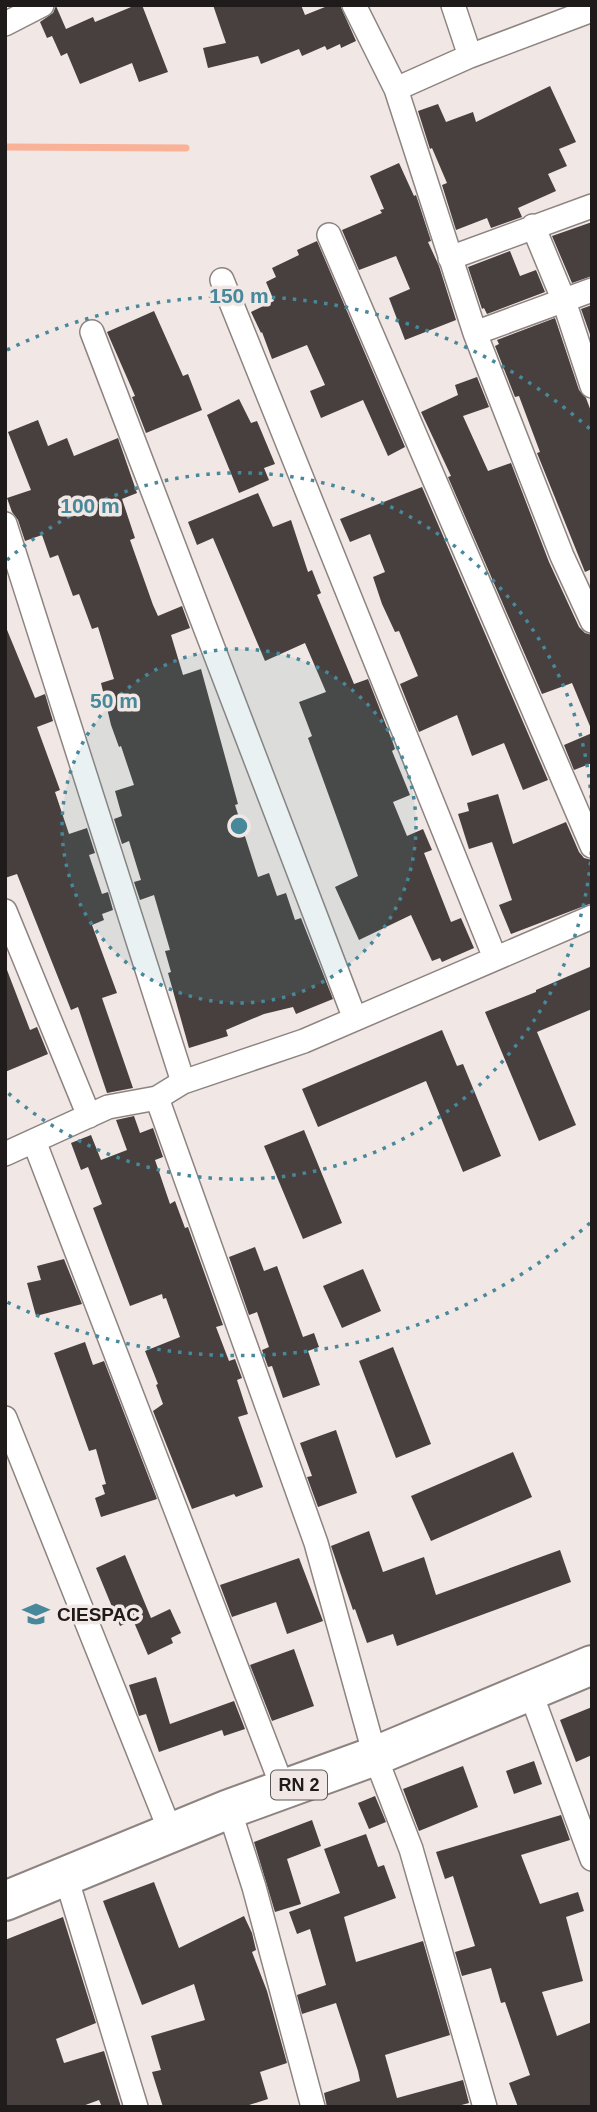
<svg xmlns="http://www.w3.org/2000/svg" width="597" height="2112" viewBox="0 0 597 2112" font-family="Helvetica,sans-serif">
<rect width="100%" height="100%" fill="#f1e7e4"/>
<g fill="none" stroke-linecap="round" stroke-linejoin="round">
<path stroke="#f9b198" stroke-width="7" d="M5,147L186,148"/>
</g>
<path fill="#48403e" d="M136,5H142L168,72L139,82L132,63L80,84L67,53L61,56L52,36L47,38L40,22L53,13L56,6L66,29L93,17L95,22Z
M213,5H301L305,15L330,5H340L356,41L341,48L340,44L327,50L325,46L302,56L299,49L261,64L258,56L208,68L203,48L226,43Z
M550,86L576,142L559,149L567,166L548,174L556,191L518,208L522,217L491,228L487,218L456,230L442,185L447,183L432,148L430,149L418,111L438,104L446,122L473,112L476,122Z
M399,163L414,196L416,195L431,241L428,242L439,266L456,320L405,340L389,298L410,289L396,256L359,270L342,230L382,213L380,210L384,209L370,176Z
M592,222V276L572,283L552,236Z
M317,241L405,447L388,456L363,400L321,418L310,391L325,385L307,345L272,359L262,332L261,333L251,312L274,301L266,282L276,277L272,268L299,255L297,250Z
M510,251L520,276L536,270L545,292L487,314L484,308L482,309L468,267Z
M592,305V340L581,309Z
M154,311L183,376L188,374L202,410L146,433L132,397L135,396L107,332Z
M555,318L579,390L586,398L592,414V569L585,572L537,453L540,452L519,396L515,397L495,346L499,344L497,340Z
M477,377L489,407L463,416L488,471L511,463L549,562L579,627L585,633L592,635V731L572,683L542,694L448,477L451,476L421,412L458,395L455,385Z
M239,399L251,423L257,421L275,464L264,468L269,480L239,493L207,415Z
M38,420L48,446L67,438L74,456L118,438L137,493L122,499L135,538L130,540L153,605L158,616L182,606L190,628L171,635L183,675L201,669L238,804L235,805L258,877L269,873L277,896L286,893L295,920L301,918L333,999L296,1014L293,1007L264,1014L226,1030L228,1036L189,1048L168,973L171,972L165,951L170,950L154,895L140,900L134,882L141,880L129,841L122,844L114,819L122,816L115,791L134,785L121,746L119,747L111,725L101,683L114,679L98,627L92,629L79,594L73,596L58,555L50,558L42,535L25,541L18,520L12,512L7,498L31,490L8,432Z
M422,487L548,780L523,790L504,743L472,756L457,715L419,732L400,684L418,676L399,631L395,632L382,604L373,577L385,572L370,534L350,542L340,519Z
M258,493L273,527L291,520L308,572L312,570L321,593L317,595L354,684L368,679L393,743L395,749L392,751L410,795L393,802L407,836L423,829L432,850L424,853L451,922L461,918L474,948L442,962L440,958L432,961L411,915L359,940L335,887L358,876L308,738L312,736L299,702L326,692L305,643L265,661L213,538L197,545L188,522Z
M5,625L35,698L45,694L53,721L37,727L60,790L55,792L69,834L87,828L95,853L89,855L102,894L108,892L113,910L102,914L104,920L92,925L117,993L102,998L133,1088L107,1093L78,1007L71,1010L17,874L5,878Z
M592,733V763L574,770L564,745Z
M498,794L513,844L566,822L579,852L584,858L592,860V903L511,934L499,905L512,900L492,842L469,849L458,814L469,811L467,803Z
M592,966V1009L537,1032L576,1125L539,1141L485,1012L536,992V990Z
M7,970L30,1030L37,1027L48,1054L5,1072Z
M442,1030L457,1066L463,1064L501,1156L463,1172L426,1081L318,1127L302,1089Z
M134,1116L140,1133L153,1128L163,1157L155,1160L170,1204L175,1201L185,1228L188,1227L223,1325L216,1327L229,1361L235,1359L242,1378L237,1380L248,1414L238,1417L263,1487L236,1497L234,1494L192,1509L153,1411L163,1404L156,1385L158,1384L145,1351L180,1337L166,1298L163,1299L162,1294L130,1306L93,1208L102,1204L88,1167L81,1170L71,1143L91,1135L101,1160L127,1150L116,1120Z
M304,1130L342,1223L303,1239L264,1146Z
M255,1247L264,1271L277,1266L303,1337L314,1333L319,1347L308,1351L320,1385L283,1398L272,1366L268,1367L262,1350L269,1347L257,1312L249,1315L229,1257Z
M64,1259L82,1304L36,1316L27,1283L41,1280L37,1266Z
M363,1269L381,1311L342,1328L323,1286Z
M85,1342L93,1365L104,1361L157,1499L101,1517L95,1498L105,1494L102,1485L106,1484L96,1449L89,1451L54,1353Z
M393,1347L431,1444L396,1458L359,1361Z
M336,1430L357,1493L318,1507L307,1477L312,1476L300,1443Z
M513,1452L532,1497L431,1541L411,1496Z
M369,1531L383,1572L424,1557L436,1595L560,1550L571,1582L397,1646L393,1634L367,1643L355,1609L353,1610L331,1546Z
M125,1555L151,1618L170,1609L181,1633L171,1638L173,1643L148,1655L133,1620L120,1626L96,1568Z
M299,1558L323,1621L287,1634L276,1602L232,1617L220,1585Z
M294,1649L314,1706L272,1721L250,1665Z
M156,1677L170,1724L234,1701L245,1729L224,1736L222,1730L159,1752L146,1714L139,1716L129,1685Z
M592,1707V1755L576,1762L560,1720Z
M534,1761L542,1784L514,1794L506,1771Z
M463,1766L478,1807L419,1831L403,1789Z
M375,1796L386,1822L369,1829L358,1803Z
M561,1815L570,1840L521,1855L540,1904L578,1892L584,1911L566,1917L583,1981L542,1992L557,2036L592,2022V2107H518L509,2083L530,2075L505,2002L501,2003L491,1968L462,1976L455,1952L475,1946L453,1876L445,1879L436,1852Z
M312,1820L321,1846L287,1859L301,1904L275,1912L254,1842Z
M366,1834L378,1867L384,1865L396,1898L344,1917L356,1962L423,1941L450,2035L385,2055L397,2098L463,2080L469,2103L454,2107H327L324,2093L360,2081L358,2071L336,2003L302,2014L297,1995L326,1985L310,1929L297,1934L289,1912L340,1893L324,1849Z
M154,1882L179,1948L244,1916L252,1933L256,1950L252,1952L267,1991L287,2063L260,2072L268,2099L243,2107H163L152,2072L161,2070L151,2036L205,2020L194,1984L142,2005L103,1901Z
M63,1917L96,2023L56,2039L64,2063L104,2051L121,2107H102L99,2100L80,2107H5V1940Z"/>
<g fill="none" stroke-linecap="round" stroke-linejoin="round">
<g stroke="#8d8481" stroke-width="26">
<path id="street" d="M354,5L396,89L475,333L562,556L592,621
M453,5L470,56
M5,24L42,5
M396,89L470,56L592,10
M533,226L564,301L592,386
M329,235L592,846
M450,258L592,206
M222,280L495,958
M92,332L355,1019
M475,333L592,290
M5,524L183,1082
M5,911L89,1116
M157,1098L316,1543L375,1756L411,1849L485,2107
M34,1141L284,1791
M5,1154L108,1107L157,1098L183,1082L304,1041L592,917
M5,1418L171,1833
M530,1691L592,1859
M229,1809L254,1887L313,2107
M66,1877L136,2107"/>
</g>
<g stroke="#8d8481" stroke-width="42">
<path id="highway" d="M5,1901L229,1809L375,1756L592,1665"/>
</g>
<use href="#street" stroke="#fff" stroke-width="23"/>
<use href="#highway" stroke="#fff" stroke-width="38"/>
</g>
<circle cx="239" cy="826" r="177" fill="#47889b" fill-opacity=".12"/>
<g fill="none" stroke="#47889b" stroke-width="3.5" stroke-dasharray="3.5 7">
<circle cx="239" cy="826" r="177"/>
<path d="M592 841A353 353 0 0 1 7 1092M7 560A353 353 0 0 1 592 811"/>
<path d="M590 1223A530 530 0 0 1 7 1302M7 350A530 530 0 0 1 590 429"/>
</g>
<defs>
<g id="university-bare" transform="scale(2.1)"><path d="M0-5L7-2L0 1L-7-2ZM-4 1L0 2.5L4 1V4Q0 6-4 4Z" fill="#47889b" stroke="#f1e7e4" stroke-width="2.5" paint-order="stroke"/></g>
</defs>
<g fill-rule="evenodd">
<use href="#university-bare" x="36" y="1614"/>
</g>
<g text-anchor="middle" stroke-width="7" stroke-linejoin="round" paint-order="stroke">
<rect fill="#f1e7e4" stroke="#5e5857" stroke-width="2" x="271" y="1770.5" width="56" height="29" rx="5"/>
<g font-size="18" font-weight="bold" fill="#1f1b1a">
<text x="299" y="1791">RN 2</text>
</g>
<g font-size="19" font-weight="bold" fill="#1f1b1a" stroke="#f1e7e4" text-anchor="start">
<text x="57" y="1621">CIESPAC</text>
</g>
</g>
<circle cx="239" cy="826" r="10" fill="#47889b" stroke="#f1e7e4" stroke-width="3.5"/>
<g font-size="21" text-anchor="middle" font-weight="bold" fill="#47889b" stroke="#f1e7e4" stroke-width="7" stroke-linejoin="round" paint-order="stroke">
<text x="239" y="303">150 m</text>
<text x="90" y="513">100 m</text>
<text x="114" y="708">50 m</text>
</g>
<rect width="597" height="2112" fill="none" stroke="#1f1b1a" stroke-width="14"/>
</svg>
